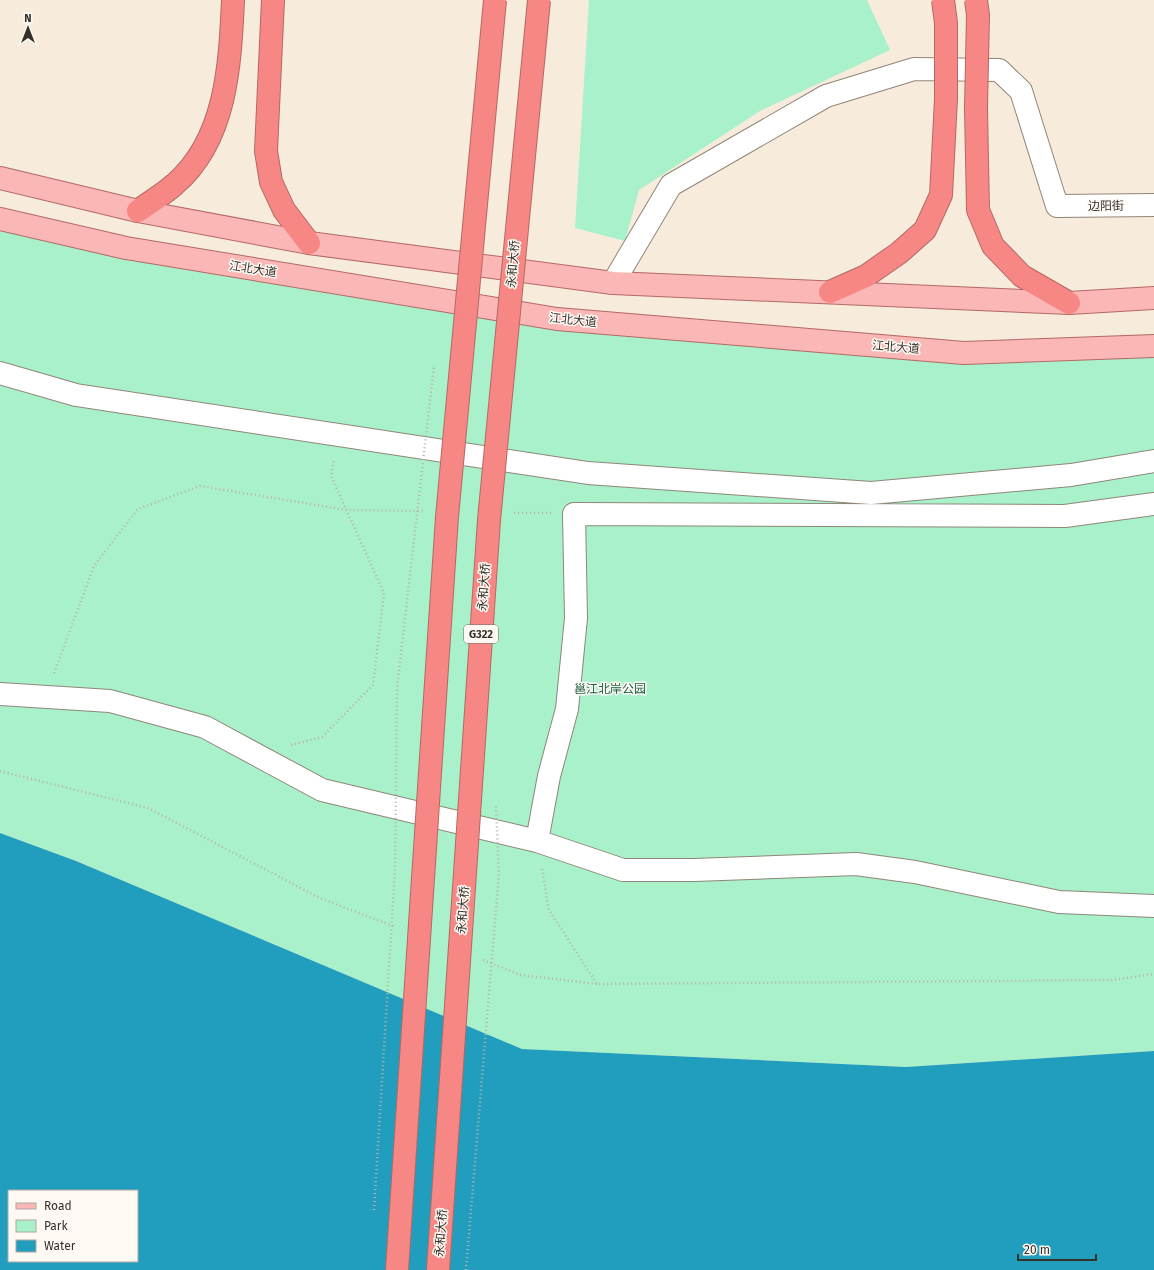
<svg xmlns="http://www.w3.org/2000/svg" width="1154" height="1270" viewBox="0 0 1154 1270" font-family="'Fira Sans','Noto Sans SC',sans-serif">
<rect width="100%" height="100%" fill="#f7ebdc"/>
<path fill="#a8f1ca" d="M589,0H867L890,50L760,111L639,190L625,241L575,228Z
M0,219L557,319L964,353L1154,346V1051L906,1067L522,1049L76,861L0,833Z"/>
<path fill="#219dbd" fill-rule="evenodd" d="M0,833L76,861L522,1049L906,1067L1154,1051V1270H0ZM9,1191H137V1261H9Z"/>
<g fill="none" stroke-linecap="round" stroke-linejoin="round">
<g stroke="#908678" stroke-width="24">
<path id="minor" d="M613,283L671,185L826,96L914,69L999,70L1021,91L1057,206L1154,205
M0,373L76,395L588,473L871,493L1071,475L1154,461
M0,694L110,701L205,727L322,790L537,841L623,870H694L856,864L915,872L1059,902L1154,906
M537,841L549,776L567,709L576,618L574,514L1065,516L1154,504"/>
</g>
<g stroke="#b36964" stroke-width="24">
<path id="major" d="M0,178L138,211L309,243L613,283L1069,303L1154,298
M0,219L126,248L557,319L964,353L1154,346"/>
</g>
<g stroke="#b36964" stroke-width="24">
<path id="highway" d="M273,0L266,151L271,182L284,210L309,243
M976,108L978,210L993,246L1022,276L1069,303
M138,211C150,202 164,194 175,184C227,139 230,64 233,0
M830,292L866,276L899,253L925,230L941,195L946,99"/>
</g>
<path stroke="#bcb3a6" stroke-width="2.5" stroke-dasharray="1 3" stroke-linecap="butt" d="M514,513H551
M54,673L94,566L138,509L200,486L347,510L423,511
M291,745L322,737L373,685L384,593L331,476L334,459
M0,771L148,808L322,899L396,927
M542,869L549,910L597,984L1113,980L1154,974
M483,960L521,975L597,984"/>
<use href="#minor" stroke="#fff" stroke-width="22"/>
<use href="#major" stroke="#fab7b5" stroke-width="22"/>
<use href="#highway" stroke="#f78784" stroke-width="22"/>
<g stroke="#b36964" stroke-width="24" stroke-linecap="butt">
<path id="highway-bridge" d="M943,0L946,23V99
M976,108L978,15L976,0
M397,1270L447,517L495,0
M438,1270L489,520L539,0"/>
</g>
<path stroke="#bcb3a6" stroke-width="2.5" stroke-dasharray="1 3" stroke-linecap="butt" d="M374,1210L395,870L397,688L434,366
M466,1270L499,874L496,806"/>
<use href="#highway-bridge" stroke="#f78784" stroke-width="22"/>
</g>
<g text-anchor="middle" stroke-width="3" stroke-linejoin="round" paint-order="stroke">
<rect fill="#fef9f3" stroke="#716c66" stroke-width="1" x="464" y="625" width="34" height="18" rx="3"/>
<g font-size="11" font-weight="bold" fill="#34302a">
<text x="481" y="638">G322</text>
</g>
<g font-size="12" fill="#34302a" stroke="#fef9f3">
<text transform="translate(1106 206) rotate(-1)" y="4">边阳街</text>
<text transform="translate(513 264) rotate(-85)" y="4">永和大桥</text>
<text transform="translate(253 269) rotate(9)" y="4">江北大道</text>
<text transform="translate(573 320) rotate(6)" y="4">江北大道</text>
<text transform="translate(896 347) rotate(5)" y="4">江北大道</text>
<text transform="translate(484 587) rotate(-86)" y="4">永和大桥</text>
<text transform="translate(463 910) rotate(-86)" y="4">永和大桥</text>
<text transform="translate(441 1233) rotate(-86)" y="4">永和大桥</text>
</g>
<g font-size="12" fill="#1b6042" stroke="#fef9f3">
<text x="610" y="693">邕江北岸公园</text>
</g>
</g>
<rect x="8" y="1190" width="130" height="72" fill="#fef9f3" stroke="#ada9a3"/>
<rect x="16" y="1203" width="20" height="6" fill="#fab7b5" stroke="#ada9a3"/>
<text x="44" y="1210" font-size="12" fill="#34302a">Road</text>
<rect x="16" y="1220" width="20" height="12" fill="#a8f1ca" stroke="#ada9a3"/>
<text x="44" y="1230" font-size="12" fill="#34302a">Park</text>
<rect x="16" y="1240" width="20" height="12" fill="#219dbd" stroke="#ada9a3"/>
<text x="44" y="1250" font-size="12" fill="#34302a">Water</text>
<g transform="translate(28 28)" stroke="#fef9f3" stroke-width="3" paint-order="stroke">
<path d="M0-3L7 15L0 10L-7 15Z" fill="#34302a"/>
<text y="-6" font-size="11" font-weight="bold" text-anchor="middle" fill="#34302a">N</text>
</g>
<path d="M1018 1254v6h78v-6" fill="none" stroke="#34302a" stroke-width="2"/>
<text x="1024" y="1254" font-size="12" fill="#34302a" stroke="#fef9f3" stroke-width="3" paint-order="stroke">20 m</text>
</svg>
